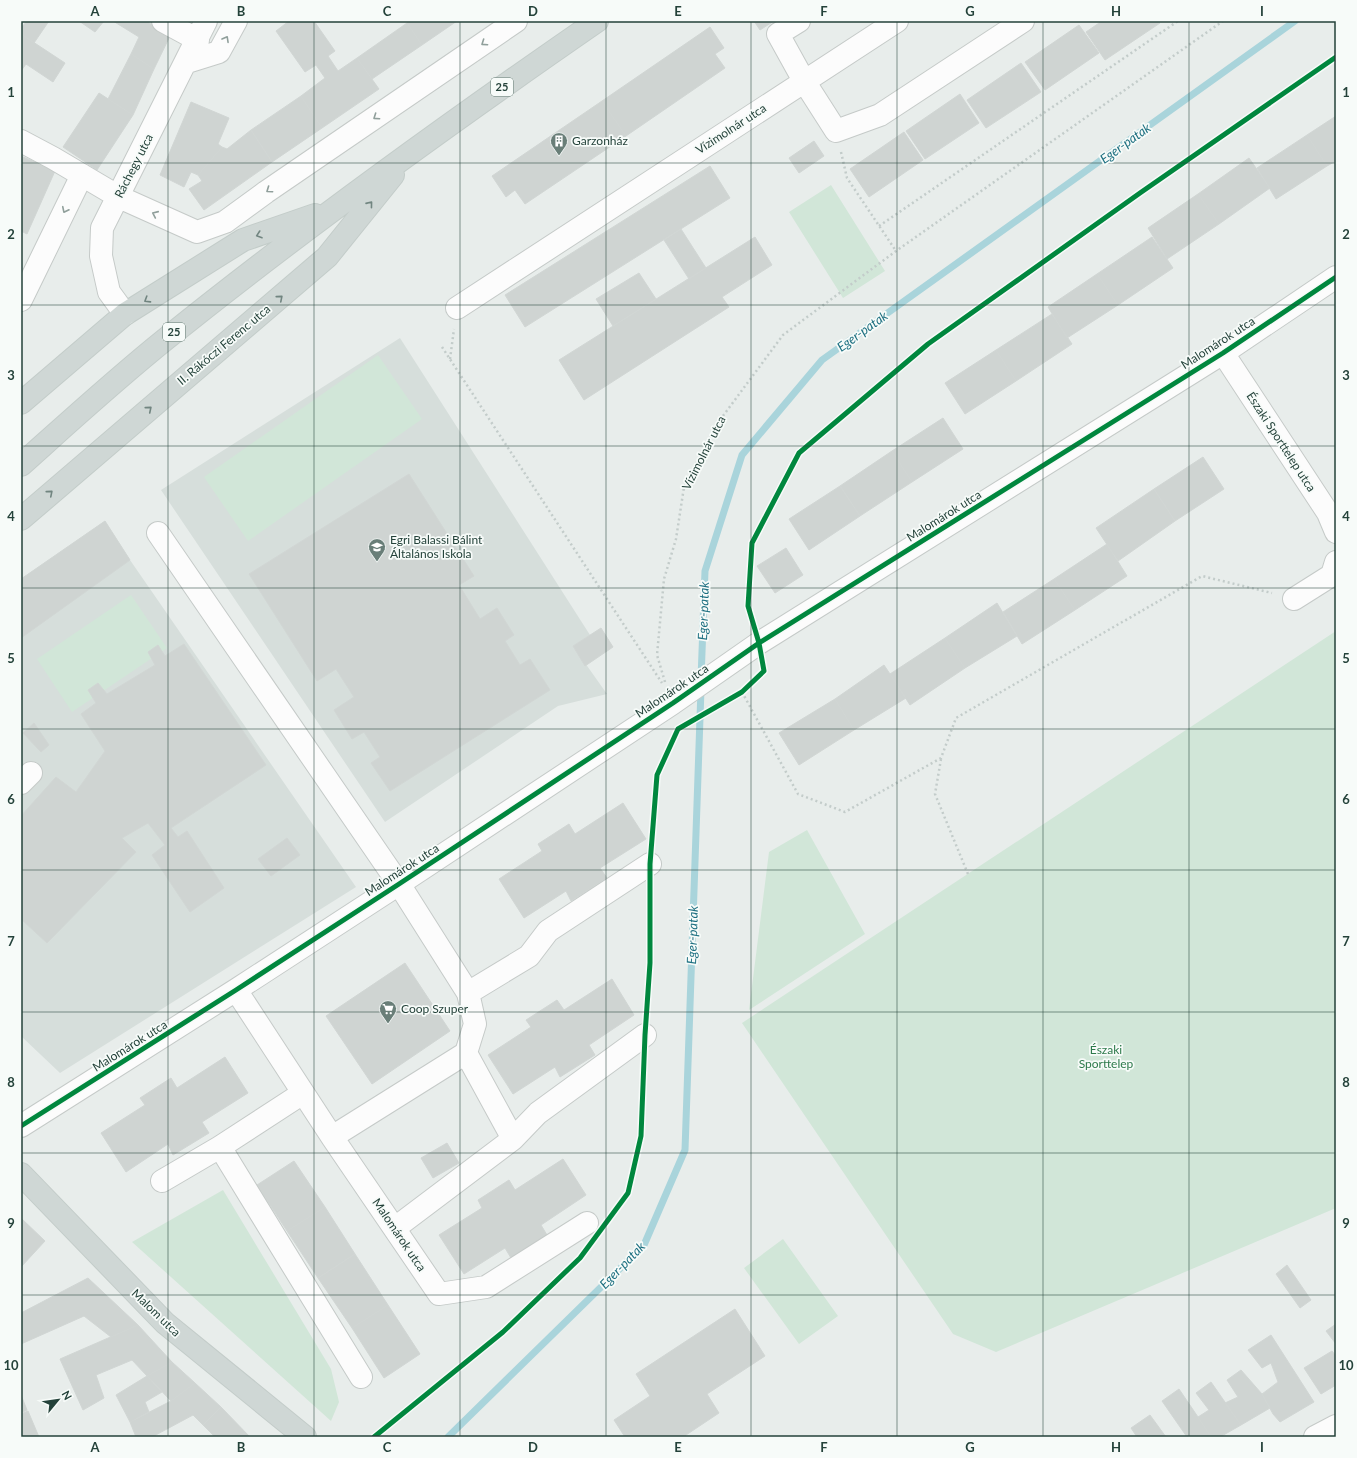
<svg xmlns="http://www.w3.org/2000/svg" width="1357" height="1458" viewBox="0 0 1357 1458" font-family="Lato,sans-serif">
<rect width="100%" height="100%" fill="#e8edeb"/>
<path fill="#d6dedb" d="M400,338L590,635L573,646L607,694L558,706L385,822L161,490Z
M105,521L130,560L356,887L60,1073L21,1036V579Z"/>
<path fill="#d1e6d8" d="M831,185L885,271L843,298L789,212Z
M378,355L422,419L248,541L204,477Z
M131,595L167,648L72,712L37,659Z
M1336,631V1208L996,1352L953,1334L742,1023Z
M807,830L865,934L749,1010L769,852Z
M223,1190L331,1369L339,1402L331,1421L132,1242Z
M783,1239L838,1316L799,1344L744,1268Z"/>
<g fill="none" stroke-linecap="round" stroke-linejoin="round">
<path stroke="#a9d4db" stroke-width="7" d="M701,679L705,571L742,455L822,360L1295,21
M448,1437L644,1245L685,1150L701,689"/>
</g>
<path fill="#cfd4d2" stroke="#d1d6d4" d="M27,21H49L34,43L21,34V28Z
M79,21H104L95,32Z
M113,21H146L170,36L154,69L131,54L139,37Z
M289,21H314L335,51L328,56L338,71L357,58L379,89L322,128L301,96L325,78L316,65L305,72L276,31Z
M410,21H457L422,45L407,23Z
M754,21H774L760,30Z
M1102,21H1158L1160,23L1105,60L1086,32Z
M407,23L422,45L372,79L357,58Z
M1079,25L1099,53L1045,90L1025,62Z
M710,27L724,48L715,54L725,68L626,136L602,101Z
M21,34L65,63L53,82L26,64L21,71Z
M131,54L154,69L133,115L108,99Z
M1021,63L1041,92L986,128L967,100Z
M99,93L133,115L97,170L63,147Z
M960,94L979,123L925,159L906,131Z
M301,96L322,128L272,162L251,130Z
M602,101L626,136L525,204L515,190L506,197L492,176Z
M191,102L229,118L218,144L222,147L198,175L191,172L184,187L160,175Z
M1336,116V161L1327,166L1307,135Z
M251,130L272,162L204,210L189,189L202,181L198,175L222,147L227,149Z
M904,132L923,160L869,197L850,169Z
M1307,135L1327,166L1276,199L1257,168Z
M814,141L824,156L799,173L789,158Z
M21,156L55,171L27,234L21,231Z
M1249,158L1270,188L1219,224L1198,194Z
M710,166L730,198L525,327L505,295Z
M1198,194L1219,224L1167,259L1148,228Z
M681,229L706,268L689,279L664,240Z
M755,237L772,265L722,297L729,307L584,400L559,360Z
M1152,237L1173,268L1118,305L1097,274Z
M639,273L656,299L613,326L596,299Z
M1097,274L1118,305L1067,338L1048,307Z
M1052,314L1072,344L1016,381L996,350Z
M996,350L1016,381L965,414L945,383Z
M943,418L963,449L912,482L892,451Z
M892,451L912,482L860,516L840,486Z
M1203,457L1224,489L1175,521L1154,489Z
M409,474L474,576L459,585L480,619L497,608L514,635L505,641L520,665L530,659L550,690L390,791L371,763L380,757L364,732L352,739L334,710L354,697L336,669L317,681L249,574Z
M840,486L860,516L809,550L789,519Z
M1154,489L1175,521L1118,561L1096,528Z
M105,521L130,560L21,638V579Z
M1107,544L1127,576L1075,610L1054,579Z
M786,548L803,575L775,593L757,566Z
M1054,579L1075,610L1022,644L1003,612Z
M997,603L1017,636L965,668L945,638Z
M601,628L613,647L585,666L573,646Z
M945,638L965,668L910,705L890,674Z
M184,644L266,765L171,828L178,837L187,831L224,888L190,912L152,855L165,845L148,823L122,838L136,852L47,943L21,919V816L56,777L76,792L105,751L81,714L96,703L88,690L98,683L107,694L155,665L148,652L158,645L165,656Z
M884,665L906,698L854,730L835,699Z
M835,699L854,730L799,765L779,733Z
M34,723L49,745L41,752L23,733Z
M623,803L646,839L600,868L607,878L571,901L566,891L524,918L499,879L542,851L538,844L569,824L575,834Z
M287,838L300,855L271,876L258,859Z
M405,963L450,1031L372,1084L326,1016Z
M612,979L634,1015L589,1045L595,1055L560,1077L555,1067L513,1094L488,1055L531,1027L526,1020L557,1000L564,1010Z
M225,1057L248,1093L202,1122L209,1133L173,1155L168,1144L126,1172L101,1133L145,1105L140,1098L171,1078L177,1088Z
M447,1143L459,1163L433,1178L421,1158Z
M563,1159L586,1195L541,1225L547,1235L511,1258L505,1248L464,1274L439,1235L482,1208L478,1200L509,1180L515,1190Z
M294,1161L325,1207L287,1231L257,1185Z
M325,1207L355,1254L318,1278L287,1231Z
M22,1219L45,1241L21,1267V1220Z
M355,1254L388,1305L352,1328L318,1278Z
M1287,1265L1311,1300L1300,1308L1276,1274Z
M88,1278L138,1325L111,1337L84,1316L21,1344V1313Z
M388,1305L420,1354L384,1378L352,1328Z
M735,1309L765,1356L707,1394L719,1413L683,1437H625L614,1420L650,1396L636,1374Z
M1336,1324V1344L1326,1331Z
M138,1325L172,1362L147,1376L132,1360L96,1375L104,1398L83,1410L60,1359Z
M1271,1335L1314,1402L1280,1422L1273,1414L1262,1394L1278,1382L1271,1363L1262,1368L1248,1350Z
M1332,1351L1336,1356V1385L1321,1394L1304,1368Z
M172,1362L195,1383L171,1401L147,1376Z
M1241,1370L1262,1394L1270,1408L1241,1425L1225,1403L1238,1397L1227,1380Z
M147,1376L162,1392L145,1402L149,1412L130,1422L116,1395Z
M1211,1382L1241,1425L1220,1437H1211L1198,1417L1209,1410L1196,1393Z
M195,1383L221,1407L203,1425L193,1415L152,1437H136L130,1422L171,1401Z
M1179,1389L1198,1417L1211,1437H1187L1162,1401Z
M21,1395L27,1410L21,1413Z
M221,1407L250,1437H215L203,1425Z
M28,1411L39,1437H21V1414Z
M1150,1415L1166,1437H1137L1131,1428Z"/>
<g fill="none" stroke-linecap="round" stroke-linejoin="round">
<g stroke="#c5cac8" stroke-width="24">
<path id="minor" d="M163,21L198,40
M799,21L778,34L804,81L836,131L880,115L1023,21
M187,62L219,52L236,21
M21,141L53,158L119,197L197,232L225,222L266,192L516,21
M21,300L82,175
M457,308L897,21
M125,314L109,292L101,256L102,228L206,21
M1223,353L1328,513L1336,532
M158,533L399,884L468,993L475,1024L466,1053L332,1137L236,990
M1294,599L1332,575L1336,562
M21,783L31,773
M468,993L529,956L548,931L650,864
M21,1126L236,990L399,884L673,703L759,643L1223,353L1336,277
M332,1137L439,1294L486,1287L587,1223
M513,1139L538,1113L645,1035
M220,1147L361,1377
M162,1181L220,1147L303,1093
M395,1228L513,1139L466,1053
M1315,1437L1336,1426"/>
</g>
<g stroke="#c3ccc9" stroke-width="24">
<path id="major" d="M21,403L125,314L243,240L315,215
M21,465C69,422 117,378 167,338C306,226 451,122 597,21
M21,519L327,257L393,175
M21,1174L165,1323L305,1437"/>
</g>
<path stroke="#c3ccca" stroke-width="2.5" stroke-dasharray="2 3" stroke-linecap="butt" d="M841,152L847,178L896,251
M879,226L1178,21
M442,347L662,683
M450,359L454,329
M665,682L657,655L664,579L676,539L684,487L717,424L783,335L896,251L1223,21
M742,692L798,794L845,812L941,758L956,718L1202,576L1272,593
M941,759L935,794L968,874"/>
<use href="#minor" stroke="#fcfcfc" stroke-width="22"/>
<use href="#major" stroke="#cfd7d5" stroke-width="22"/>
<g stroke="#f7fbf9" stroke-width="8">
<path id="cycleway" d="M21,1126L236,990L399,884L673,703L759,643L1223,353L1336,277
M374,1437L503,1332L580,1258L628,1193L641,1136L645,1035L650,963V864L657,775L678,729L742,692L764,671L759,643L748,606L752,543L799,453L928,344L1140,193L1336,57"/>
</g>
<use href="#cycleway" stroke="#00873e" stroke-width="5"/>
</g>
<defs><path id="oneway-chevron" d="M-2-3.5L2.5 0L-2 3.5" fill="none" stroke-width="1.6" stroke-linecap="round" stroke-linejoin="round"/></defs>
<g stroke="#909f9b">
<use href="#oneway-chevron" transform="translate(226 39) rotate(-61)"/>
<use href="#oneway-chevron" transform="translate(484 43) rotate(146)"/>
<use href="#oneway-chevron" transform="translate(376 117) rotate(146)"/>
<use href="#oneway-chevron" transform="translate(269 190) rotate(145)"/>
<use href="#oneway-chevron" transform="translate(65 210) rotate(116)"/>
<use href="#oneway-chevron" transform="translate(155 214) rotate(-156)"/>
</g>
<g stroke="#718580">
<use href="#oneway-chevron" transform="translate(370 204) rotate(-51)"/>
<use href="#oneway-chevron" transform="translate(259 235) rotate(161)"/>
<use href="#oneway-chevron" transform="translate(280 298) rotate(-41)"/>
<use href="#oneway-chevron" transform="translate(147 300) rotate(148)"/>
<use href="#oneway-chevron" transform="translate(149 409) rotate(-40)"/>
<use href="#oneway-chevron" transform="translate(50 493) rotate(-41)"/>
</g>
<path fill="none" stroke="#24423a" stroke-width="1" stroke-opacity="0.55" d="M168,21V1437M314,21V1437M460,21V1437M606,21V1437M751,21V1437M897,21V1437M1043,21V1437M1189,21V1437M21,163H1336M21,305H1336M21,446H1336M21,588H1336M21,729H1336M21,870H1336M21,1012H1336M21,1153H1336M21,1295H1336"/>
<defs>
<g id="building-pin" transform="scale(0.9)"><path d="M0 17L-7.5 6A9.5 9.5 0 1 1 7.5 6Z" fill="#697e78" stroke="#f7fbf9"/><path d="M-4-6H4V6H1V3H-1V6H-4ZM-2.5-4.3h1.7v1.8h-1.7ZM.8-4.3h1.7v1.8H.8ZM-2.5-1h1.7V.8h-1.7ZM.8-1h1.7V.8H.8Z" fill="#fff"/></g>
<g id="school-pin" transform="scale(0.9)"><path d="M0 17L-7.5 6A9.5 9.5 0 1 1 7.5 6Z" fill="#697e78" stroke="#f7fbf9"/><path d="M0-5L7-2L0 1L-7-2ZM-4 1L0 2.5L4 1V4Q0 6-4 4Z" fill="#fff"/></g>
<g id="supermarket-pin" transform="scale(0.9)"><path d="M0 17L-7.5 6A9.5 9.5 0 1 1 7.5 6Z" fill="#697e78" stroke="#f7fbf9"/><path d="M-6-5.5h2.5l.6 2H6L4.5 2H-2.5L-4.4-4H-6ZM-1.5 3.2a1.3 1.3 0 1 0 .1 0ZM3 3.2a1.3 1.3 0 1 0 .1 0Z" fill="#fff"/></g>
</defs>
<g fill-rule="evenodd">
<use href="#building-pin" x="559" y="141"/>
<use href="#school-pin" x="377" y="547"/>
<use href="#supermarket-pin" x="388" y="1009"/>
</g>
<g text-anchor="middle" stroke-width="3.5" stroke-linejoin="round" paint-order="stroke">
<g fill="#f7fbf9" stroke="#637a73" stroke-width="1">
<rect x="491" y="78" width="22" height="18" rx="3"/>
<rect x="163" y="323" width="22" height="18" rx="3"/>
</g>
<g font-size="11" font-weight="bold" fill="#24423a">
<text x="502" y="91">25</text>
<text x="174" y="336">25</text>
</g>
<g font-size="12" fill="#24423a" stroke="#f7fbf9">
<text transform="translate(731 129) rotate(-33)" y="4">Vízimolnár utca</text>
<text transform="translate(134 166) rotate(-63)" y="4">Ráchegy utca</text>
<text transform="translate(1218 343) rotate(-33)" y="4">Malomárok utca</text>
<text transform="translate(224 345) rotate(-40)" y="4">II. Rákóczi Ferenc utca</text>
<text transform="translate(1281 442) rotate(57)" y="4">Északi Sporttelep utca</text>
<text transform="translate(704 453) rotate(-63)" y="4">Vízimolnár utca</text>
<text transform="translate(944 516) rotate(-32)" y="4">Malomárok utca</text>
<text transform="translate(672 691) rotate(-34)" y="4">Malomárok utca</text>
<text transform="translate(402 870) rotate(-33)" y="4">Malomárok utca</text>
<text transform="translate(130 1046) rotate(-32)" y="4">Malomárok utca</text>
<text transform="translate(399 1235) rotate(56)" y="4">Malomárok utca</text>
<text transform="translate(156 1313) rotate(44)" y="4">Malom utca</text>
</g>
<g font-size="12" fill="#24423a" stroke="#f7fbf9" text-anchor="start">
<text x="572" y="145">Garzonház</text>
<text x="390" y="544">Egri Balassi Bálint<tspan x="390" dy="14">Általános Iskola</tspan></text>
<text x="401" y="1013">Coop Szuper</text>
</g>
<g font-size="12" fill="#2d7a4b" stroke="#f7fbf9">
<text x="1106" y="1054">Északi<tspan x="1106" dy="14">Sporttelep</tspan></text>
</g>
<g font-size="13" font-style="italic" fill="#1c6f80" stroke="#f7fbf9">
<text transform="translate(1125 143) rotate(-36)" y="5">Eger-patak</text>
<text transform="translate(862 331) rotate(-36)" y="5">Eger-patak</text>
<text transform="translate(703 611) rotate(-88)" y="5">Eger-patak</text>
<text transform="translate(692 935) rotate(-88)" y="5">Eger-patak</text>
<text transform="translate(622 1265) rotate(-46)" y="5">Eger-patak</text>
</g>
</g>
<rect width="1357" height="1458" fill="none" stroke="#f7fbf9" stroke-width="44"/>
<g transform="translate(58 1400) rotate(61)" stroke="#f7fbf9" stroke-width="3" paint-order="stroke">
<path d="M0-3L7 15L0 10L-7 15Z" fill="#24423a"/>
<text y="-6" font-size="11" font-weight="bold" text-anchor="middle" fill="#24423a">N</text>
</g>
<rect x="22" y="22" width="1313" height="1414" fill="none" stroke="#24423a" stroke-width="1.5"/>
<g font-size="13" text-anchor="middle" font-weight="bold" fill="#24423a">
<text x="95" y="16">A</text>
<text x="241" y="16">B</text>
<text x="387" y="16">C</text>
<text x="533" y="16">D</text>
<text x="678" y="16">E</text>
<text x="824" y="16">F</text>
<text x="970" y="16">G</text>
<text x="1116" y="16">H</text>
<text x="1262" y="16">I</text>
<text x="11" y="97">1</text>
<text x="1346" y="97">1</text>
<text x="11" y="239">2</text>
<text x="1346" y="239">2</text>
<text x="11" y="380">3</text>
<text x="1346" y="380">3</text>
<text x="11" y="521">4</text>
<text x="1346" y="521">4</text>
<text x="11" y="663">5</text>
<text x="1346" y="663">5</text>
<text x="11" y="804">6</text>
<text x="1346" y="804">6</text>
<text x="11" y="946">7</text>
<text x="1346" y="946">7</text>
<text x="11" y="1087">8</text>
<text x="1346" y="1087">8</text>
<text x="11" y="1228">9</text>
<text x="1346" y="1228">9</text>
<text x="11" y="1370">10</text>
<text x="1346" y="1370">10</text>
<text x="95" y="1452">A</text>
<text x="241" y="1452">B</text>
<text x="387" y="1452">C</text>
<text x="533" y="1452">D</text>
<text x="678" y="1452">E</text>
<text x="824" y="1452">F</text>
<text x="970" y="1452">G</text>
<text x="1116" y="1452">H</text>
<text x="1262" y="1452">I</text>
</g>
</svg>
